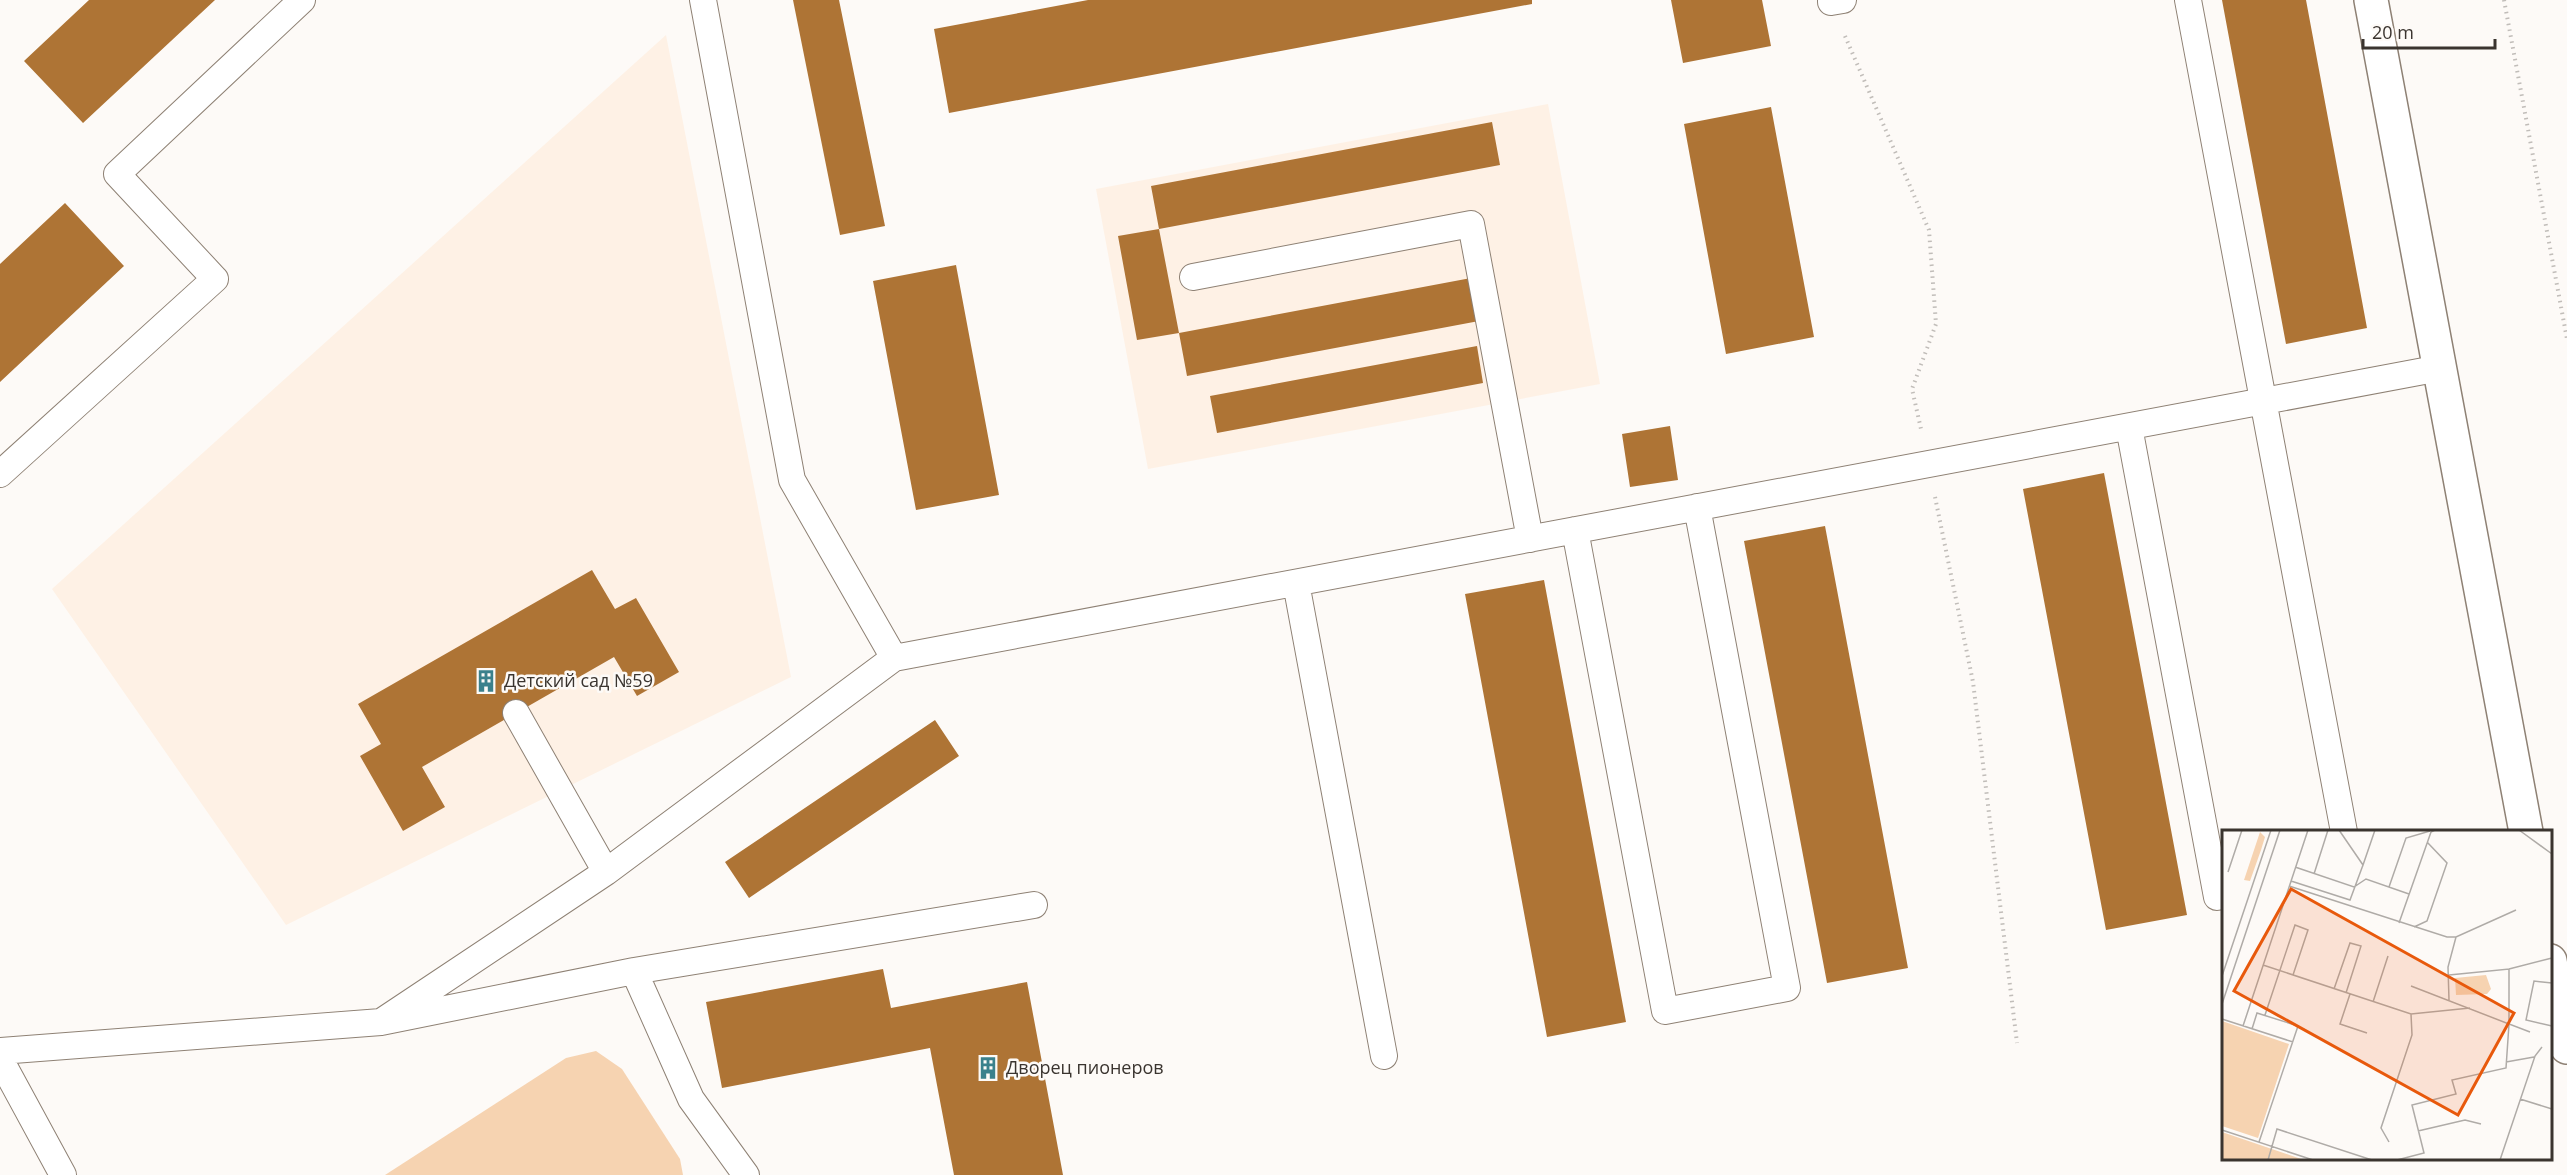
<svg xmlns="http://www.w3.org/2000/svg" width="2567" height="1175" viewBox="0 0 2567 1175" font-family="'Open Sans',sans-serif">
<rect width="100%" height="100%" fill="#fdfaf7"/>
<path fill="#fef1e5" d="M666,35L791,677L286,925L52,589Z
M1548,104L1600,384L1148,469L1096,189Z"/>
<path fill="#f6d3b1" d="M596,1051L622,1069L680,1159L683,1175H385L566,1058Z"/>
<path fill="#ae7435" d="M89,0H215L83,123L24,61Z
M793,0H839L885,226L840,235Z
M1088,0H1532V4L949,113L934,29Z
M1671,0H1762L1771,46L1683,63Z
M2222,0H2306L2367,328L2286,344Z
M1771,107L1814,337L1726,354L1684,124Z
M1492,122L1500,165L1159,229L1179,333L1137,340L1118,236L1159,229L1151,186Z
M65,203L124,266L0,382V264Z
M956,265L999,495L916,510L873,281Z
M1471,278L1479,321L1187,376L1179,333Z
M1477,346L1483,383L1217,433L1210,396Z
M1670,426L1678,480L1630,487L1622,434Z
M2104,473L2187,915L2106,930L2023,489Z
M1825,526L1908,968L1827,983L1744,541Z
M592,570L615,609L636,598L679,672L637,696L614,657L422,767L445,807L403,831L360,756L381,744L358,704Z
M1544,580L1626,1022L1547,1037L1465,594Z
M935,720L959,756L749,898L725,862Z
M883,969L891,1008L1027,982L1063,1175H954L930,1048L722,1088L706,1002Z"/>
<g fill="none" stroke-linecap="round" stroke-linejoin="round">
<g stroke="#8e8174" stroke-width="28">
<path id="service" d="M703,0L792,480L894,658
M1831,0V2L1843,0
M2188,0L2344,832
M1193,277L1471,224L1530,539
M2129,427L2217,897L2224,896
M0,474L215,279L117,174L302,0
M1575,530L1665,1011L1787,988L1697,507
M1296,583L1384,1056
M516,713L606,872
M634,971L691,1099L746,1175
M381,1022L606,872L894,658L2440,368
M0,1051L381,1022L634,971L1034,905
M0,1059L63,1175"/>
</g>
<g stroke="#8e8174" stroke-width="36">
<path id="minor" d="M2371,0L2526,832
M2550,961L2567,1047"/>
</g>
<path stroke="#c1bdb9" stroke-width="4" stroke-dasharray="1.5 4.5" stroke-linecap="butt" d="M2504,0L2567,339
M1845,36L1929,230L1936,324L1912,389L1921,429
M1935,497L1973,682L2017,1043"/>
<use href="#service" stroke="#fff" stroke-width="26"/>
<use href="#minor" stroke="#fff" stroke-width="33"/>
</g>
<defs>
<g id="building-bare" transform="scale(1.8)"><path d="M-4-6H4V6H1V3H-1V6H-4ZM-2.5-4.3h1.7v1.8h-1.7ZM.8-4.3h1.7v1.8H.8ZM-2.5-1h1.7V.8h-1.7ZM.8-1h1.7V.8H.8Z" fill="#3b818c" stroke="#fdfaf7" stroke-width="2.5" paint-order="stroke"/></g>
</defs>
<g fill-rule="evenodd">
<use href="#building-bare" x="486" y="681"/>
<use href="#building-bare" x="988" y="1068"/>
</g>
<g text-anchor="middle" stroke-width="5" stroke-linejoin="round" paint-order="stroke">
<g font-size="18" fill="#3a342f" stroke="#fdfaf7" text-anchor="start">
<text x="504" y="687">Детский сад №59</text>
<text x="1006" y="1074">Дворец пионеров</text>
</g>
</g>
<g transform="translate(2222 830)">
<rect width="330" height="330" fill="#fdfaf7"/>
<path d="M38,2L43,7L39,20L28,51L22,50ZM264,145L269,159L265,164L234,165L233,148ZM0,191L67,214L36,308L0,296ZM0,302L82,330H0Z" fill="#f6d3b1"/>
<path fill="none" stroke="#afaba7" stroke-width="1.5" d="M117,0L141,35L153,0M297,0L330,24M73,37L132,57L144,49L187,64M6,42L20,0M92,44L106,0M69,51L128,70L141,35M67,56L225,107H234L294,80M167,57L184,8L208,1M177,93L209,2L213,0M192,97L205,91L225,33L205,12M41,135L189,184L248,178M287,139L330,128M227,145L287,139V194L308,202M0,146L49,0M330,153L312,151L304,190L330,196M112,159L128,113L139,116L124,163M128,164L118,194L145,203M227,170L226,137L234,107M151,172L166,126M0,174L58,0M43,185L73,95L86,100L71,145M0,189L71,212M21,196L86,0M30,199L35,183L76,196L37,312M284,232L312,227M298,269L330,279M0,300L91,330M196,301L243,290L259,294M167,312L159,298L190,205L189,184M46,330L55,299L150,330M175,330L202,323L190,275L234,264L230,250L284,238L287,194L189,156M278,330L313,226L320,217"/>
<path fill="#e8590c" fill-opacity="0.15" stroke="#e8590c" stroke-width="3" d="M69,59L292,183L236,285L12,161Z"/>
<rect width="330" height="330" fill="none" stroke="#3a342f" stroke-width="3"/>
</g>
<path d="M2363 39v9h132v-9" fill="none" stroke="#3a342f" stroke-width="3"/>
<text x="2372" y="39" font-size="18" fill="#3a342f" stroke="#fdfaf7" stroke-width="4.5" paint-order="stroke">20 m</text>
</svg>
